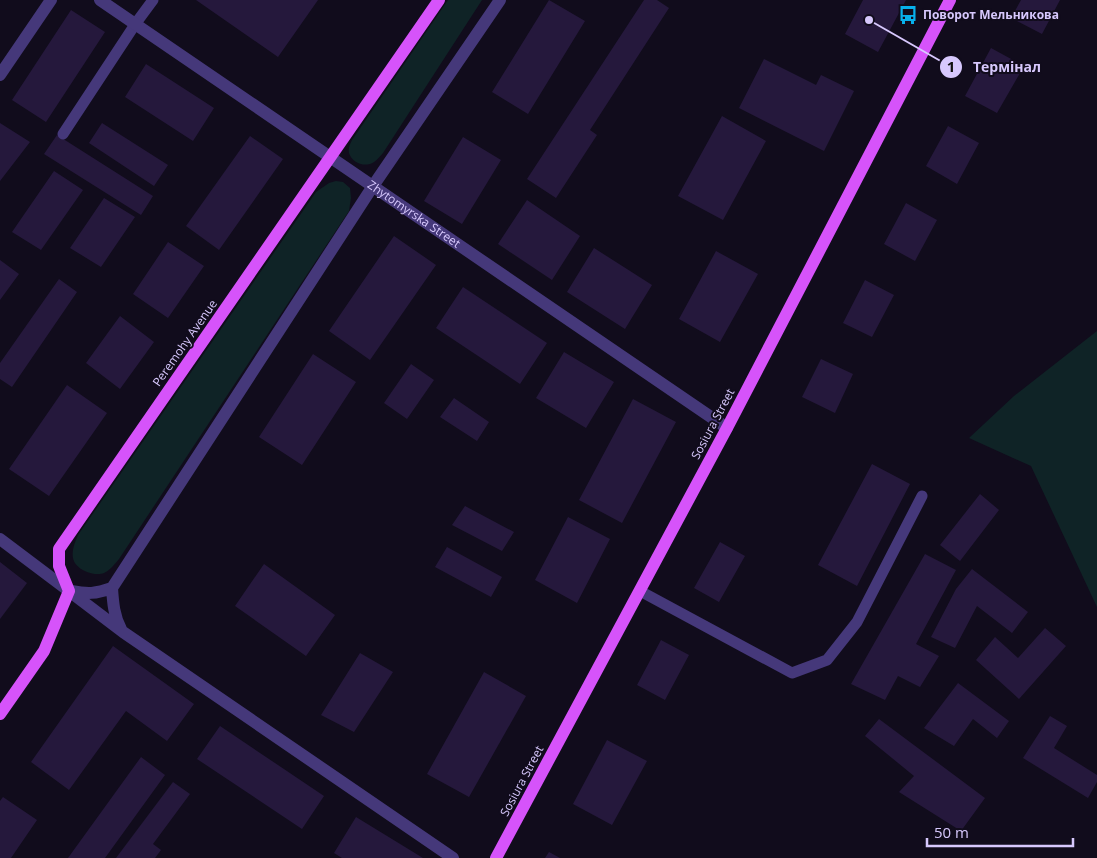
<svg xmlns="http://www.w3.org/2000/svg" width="1097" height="858" viewBox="0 0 1097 858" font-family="'Open Sans',sans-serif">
<rect width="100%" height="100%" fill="#110c1c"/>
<path fill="#0f2326" d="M448,0H482L383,153C380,156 377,160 374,162C365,168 352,163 349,153C348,148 350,144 352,140Z
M336,181L343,182L350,188L351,198L349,211L119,559C115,564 109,571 104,573C99,575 92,574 87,572C68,564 71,551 78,535L316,192L329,183Z
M1097,331V607L1031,466L969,438L1014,396Z"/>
<path fill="#25183c" d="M196,0H318L278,57Z
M549,0L585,21L528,114L492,92Z
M644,0H657L669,8L590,130L597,135L556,198L527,179Z
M863,0H906L878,52L845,34Z
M1021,0H1060L1042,34L1011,18Z
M71,10L105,32L46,122L12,100Z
M991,48L1024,66L997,113L965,96Z
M764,59L816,85L821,75L854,91L824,151L739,108Z
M146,64L214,108L193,141L125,97Z
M722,116L766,141L723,220L678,196Z
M0,123L30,142L0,181Z
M102,123L168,165L154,186L89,143Z
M948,126L979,143L957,184L926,166Z
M57,135L153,196L141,215L44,154Z
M250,136L283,159L219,250L186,226Z
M463,137L501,160L462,224L424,201Z
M54,171L83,190L41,250L12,232Z
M104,198L135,217L101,267L70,248Z
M527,200L580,236L552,280L498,244Z
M906,203L937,220L915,261L884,244Z
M394,236L436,265L370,360L329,331Z
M168,242L204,266L168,318L133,294Z
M594,248L652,285L625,329L567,292Z
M716,251L758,274L720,342L679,319Z
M0,260L19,274L0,300Z
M59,279L77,292L12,387L0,379V363Z
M865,280L894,295L872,337L843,323Z
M463,287L547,343L520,384L436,328Z
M120,316L154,342L120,389L86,363Z
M564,352L614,382L586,428L536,398Z
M313,354L356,382L302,465L259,437Z
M821,359L853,374L835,413L802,397Z
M411,364L434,380L407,419L384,403Z
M67,385L107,413L49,496L9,469Z
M454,398L489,422L477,441L440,417Z
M633,399L676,422L622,523L579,500Z
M872,464L910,484L857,586L818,565Z
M980,494L999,510L960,561L940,545Z
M465,506L514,532L502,551L452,525Z
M568,517L610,539L577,603L535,580Z
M720,542L745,556L719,602L694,588Z
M447,547L502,577L491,597L435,567Z
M925,554L956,570L916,644L939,656L920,687L898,676L885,700L851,684Z
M0,562L27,583L0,619Z
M264,564L335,615L306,656L235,606Z
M972,569L1028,612L1012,633L977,606L955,648L931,637L956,589Z
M1045,628L1066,646L1019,699L976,660L995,637L1018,658Z
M661,640L689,655L665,700L637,685Z
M113,646L194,704L167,741L126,711L69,790L31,762Z
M360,653L393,672L354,732L321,715Z
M484,672L526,696L469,797L427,774Z
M958,683L1009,721L997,738L973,719L954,746L924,728Z
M1050,716L1067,726L1054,748L1097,775V782L1088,798L1023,758Z
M879,719L985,798L961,831L899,792L914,776L865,736Z
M220,726L324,796L302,829L197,759Z
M607,740L647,761L612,825L573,804Z
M141,757L165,775L105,858H68Z
M173,782L190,794L153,844L161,850L155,858H116Z
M3,797L37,820L11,858H0V801Z
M356,817L423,858H342L334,853Z
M549,852L560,858H545Z"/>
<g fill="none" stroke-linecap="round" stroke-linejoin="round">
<path stroke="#45387a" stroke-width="11" d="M63,134L136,23L153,0
M640,591L792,673L827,660L857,622L922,496"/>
<g stroke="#45387a" stroke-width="12">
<path id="s1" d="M100,0L727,428"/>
<path d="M0,75L51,0"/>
<path d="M0,539L69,591"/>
</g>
<path stroke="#45387a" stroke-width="12" d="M112,588L373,186L500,0
M112,588C113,603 114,616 121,629
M69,591L123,632L453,858
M71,591C88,594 95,594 112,588"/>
<path stroke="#d653fa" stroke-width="12" d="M0,714L44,651L69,591L59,566V549L439,0
M496,858L727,428L950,0"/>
</g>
<defs>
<g id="bus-bare" transform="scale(1.5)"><path d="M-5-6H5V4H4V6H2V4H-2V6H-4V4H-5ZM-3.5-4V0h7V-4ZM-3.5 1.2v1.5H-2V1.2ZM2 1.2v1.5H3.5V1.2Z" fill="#07b0eb" stroke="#110c1c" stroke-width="2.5" paint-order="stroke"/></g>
</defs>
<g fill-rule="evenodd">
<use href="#bus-bare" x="908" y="15"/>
</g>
<g text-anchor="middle" stroke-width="4" stroke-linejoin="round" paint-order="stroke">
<g font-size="12" font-weight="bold" fill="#d7c8fd" stroke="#110c1c" text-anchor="start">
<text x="923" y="19">Поворот Мельникова</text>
</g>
<g font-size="12" fill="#d7c8fd" stroke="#110c1c">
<text dy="4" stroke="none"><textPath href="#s1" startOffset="380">Zhytomyrska Street</textPath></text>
<text transform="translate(185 343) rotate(-55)" y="4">Peremohy Avenue</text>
<text transform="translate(713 424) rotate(-62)" y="4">Sosiura Street</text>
<text transform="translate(522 781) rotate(-62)" y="4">Sosiura Street</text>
</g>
</g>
<path fill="none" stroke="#d7c8fd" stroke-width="2" d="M869 20L951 67"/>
<g fill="#d7c8fd" stroke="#110c1c" stroke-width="2">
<circle cx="869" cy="20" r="5"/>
<circle cx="951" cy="67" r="12"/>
</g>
<g font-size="15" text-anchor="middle" font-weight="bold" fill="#111">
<text x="951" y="72">1</text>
</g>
<g font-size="14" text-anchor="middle" font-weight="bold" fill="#d7c8fd" stroke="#110c1c" stroke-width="4" stroke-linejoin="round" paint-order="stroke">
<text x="1007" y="72">Термінал</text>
</g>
<path d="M927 838v8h146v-8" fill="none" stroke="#d7c8fd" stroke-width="2.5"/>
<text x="934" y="838" font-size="15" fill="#d7c8fd" stroke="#110c1c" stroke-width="4" paint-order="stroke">50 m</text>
</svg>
